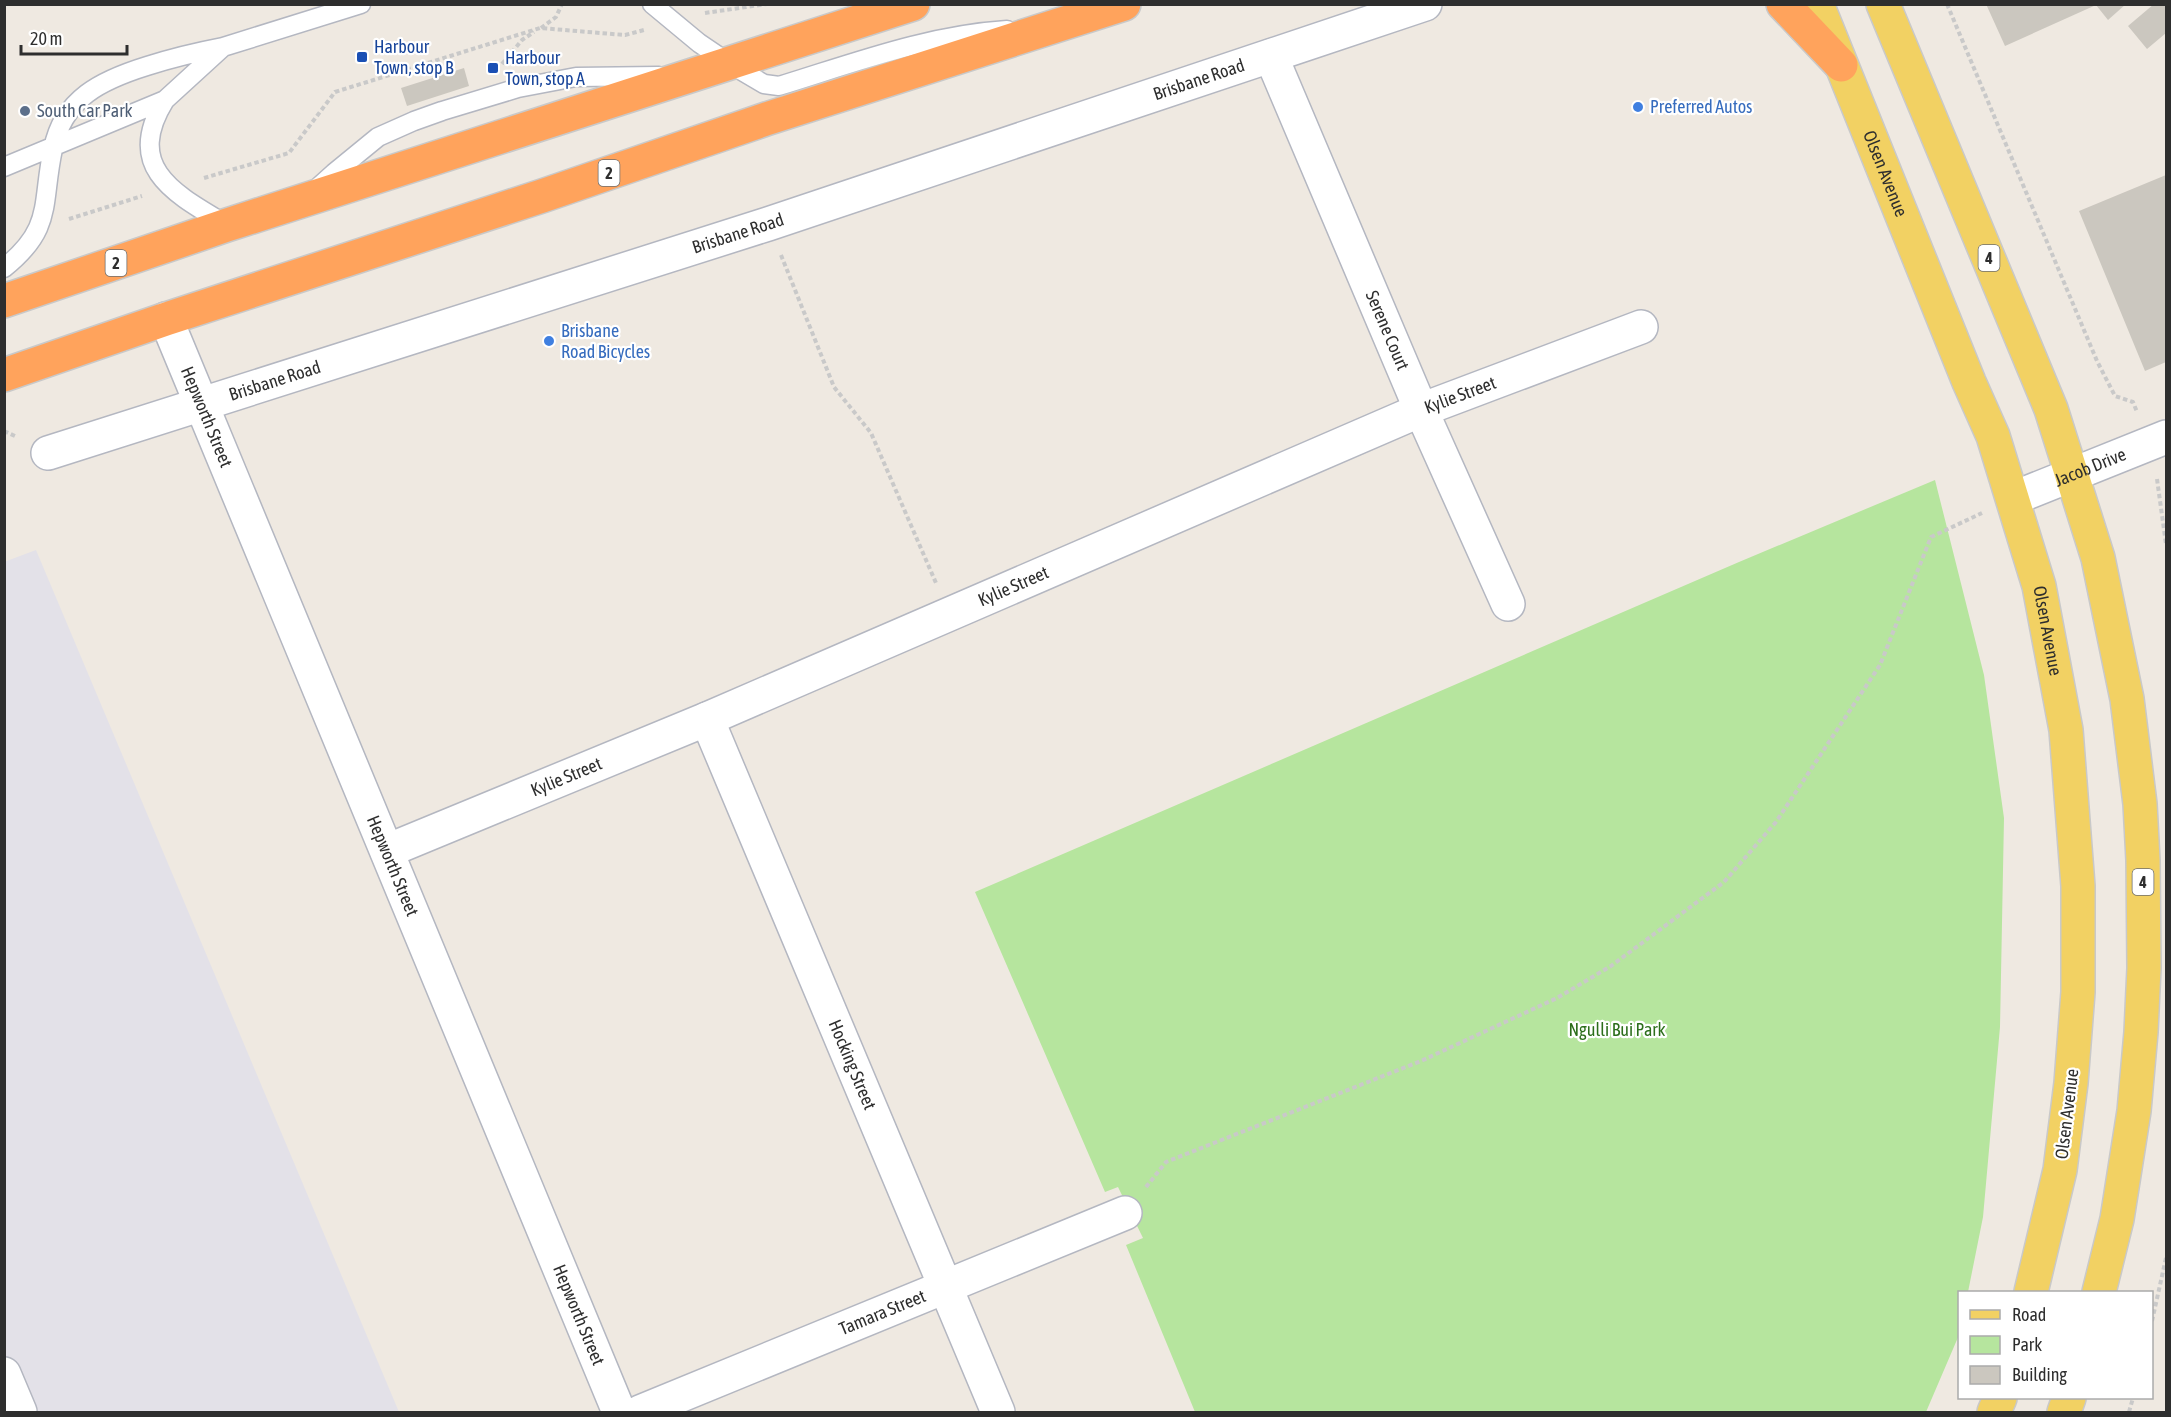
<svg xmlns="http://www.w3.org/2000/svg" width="2171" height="1417" viewBox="0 0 2171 1417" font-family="'Asap Condensed',sans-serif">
<rect width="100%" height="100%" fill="#efe9e1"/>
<path fill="#e3e1e8" d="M36,550L399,1412H5L4,562Z"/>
<path fill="#b6e59e" d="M1935,480L1984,675L2004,818L2000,1027L1983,1217L1968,1292H1960L1959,1335L1926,1412H1195L1126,1245L1143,1238L1118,1187L1105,1192L975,892L1739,562Z"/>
<path fill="#cbc7bf" d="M1986,4H2126L2108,20L2096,5L2005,46Z
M2154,4H2166V33L2147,49L2128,26Z
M464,68L469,86L407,106L401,88Z
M2166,175V362L2145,371L2079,211Z"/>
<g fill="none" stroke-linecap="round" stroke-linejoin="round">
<g stroke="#b4b7c1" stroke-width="21">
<path id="lane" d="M652,4L699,43L730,64L764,84L779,86C854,63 928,35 1007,30
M165,100C123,168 175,194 227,225
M4,167L165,100L223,47L361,4
M314,191L334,173L378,137L414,121L442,111L518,88L576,77L659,76
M4,268C54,228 41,204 53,149C63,98 102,80 147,66C172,58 197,52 223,47"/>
</g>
<g stroke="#b4b7c1" stroke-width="36">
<g id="street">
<path id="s1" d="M1271,56L1421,410L1508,604"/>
<path id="s2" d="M166,319L619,1412"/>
<path id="s3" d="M48,453L768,224L1425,4"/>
<path id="s4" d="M2014,498L2166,437"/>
<path id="s5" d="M707,719L998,1412"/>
<path id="s6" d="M387,851L707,719L1421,410L1641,327"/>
<path d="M4,1374L20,1412"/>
<path id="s7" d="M640,1412L1125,1213"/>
</g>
</g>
<g stroke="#c9c9c9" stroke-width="36">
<g id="primary">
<path id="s8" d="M1817,4L1969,382L1993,436L2039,586L2066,730L2078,886V992L2071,1083L2060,1170L2031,1292"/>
<path d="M1883,4L2051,409L2098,558L2127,699L2140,804L2143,860L2144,968L2141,1032L2134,1111L2117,1219L2099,1292"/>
<path d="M1994,1412L2000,1398"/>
<path d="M2064,1412L2069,1398"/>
</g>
</g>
<g stroke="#c9c9c9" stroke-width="36">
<path id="highway" d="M1783,4L1841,65
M4,301L227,225L913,4
M4,375L166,319L542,196L766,119L1124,4"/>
</g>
<path stroke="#c9c9c9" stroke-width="4" stroke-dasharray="4.5 3" stroke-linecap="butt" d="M1947,4L2097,361L2115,396L2133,402L2137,412
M705,13L767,4
M541,28L556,17L562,4
M502,64L522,40L534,32
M204,178L289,153L335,92L540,28L625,35L644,30
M69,219L142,196
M781,255L834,387L871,433L936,583
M4,431L17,437
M2157,479L2166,544
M1146,1187L1166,1162L1421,1061L1557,998L1611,966L1724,882L1776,822L1880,665L1931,537L1982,513
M2152,1321L2166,1258
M2129,1412L2133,1398"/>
<use href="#lane" stroke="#fff" stroke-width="18"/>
<use href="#street" stroke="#fff" stroke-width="33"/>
<use href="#primary" stroke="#f2d163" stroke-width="33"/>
<use href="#highway" stroke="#ffa35c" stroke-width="33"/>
</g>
<g fill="#1a4fb4" stroke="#fff" stroke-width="2">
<rect x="356" y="51" width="12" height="12" rx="3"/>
<rect x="487" y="62" width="12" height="12" rx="3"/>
</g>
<g fill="#3f7fe0" stroke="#fff" stroke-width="2">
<circle cx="1638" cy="107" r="6"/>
<circle cx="549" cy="341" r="6"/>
</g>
<circle fill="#5c6f8a" stroke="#fff" stroke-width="2" cx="25" cy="111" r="6"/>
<g text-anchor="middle" stroke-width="4.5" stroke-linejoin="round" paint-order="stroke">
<g fill="#fff" stroke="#6d6d6d" stroke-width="1.5">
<rect x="598.5" y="160" width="21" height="26" rx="4.5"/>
<rect x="1978.5" y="245" width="21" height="26" rx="4.5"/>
<rect x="105.5" y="250" width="21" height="26" rx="4.5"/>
<rect x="2132.5" y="869" width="21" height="26" rx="4.5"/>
</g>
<g font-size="16" font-weight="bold" fill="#2e2e2e">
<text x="609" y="179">2</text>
<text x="1989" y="264">4</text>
<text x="116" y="269">2</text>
<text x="2143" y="888">4</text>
</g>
<g font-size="18" fill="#164399" stroke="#fff" text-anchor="start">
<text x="374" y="53">Harbour<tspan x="374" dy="21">Town, stop B</tspan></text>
<text x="505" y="64">Harbour<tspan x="505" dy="21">Town, stop A</tspan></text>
</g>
<g font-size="18" fill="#2e2e2e" stroke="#fff">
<text dy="6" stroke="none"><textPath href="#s3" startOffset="1210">Brisbane Road</textPath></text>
<text dy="6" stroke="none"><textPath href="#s8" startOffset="183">Olsen Avenue</textPath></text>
<text dy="6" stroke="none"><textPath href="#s3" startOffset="724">Brisbane Road</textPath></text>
<text dy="6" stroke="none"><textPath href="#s1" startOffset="298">Serene Court</textPath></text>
<text dy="6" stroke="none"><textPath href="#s3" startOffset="238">Brisbane Road</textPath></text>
<text dy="6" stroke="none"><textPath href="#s6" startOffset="1166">Kylie Street</textPath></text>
<text dy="6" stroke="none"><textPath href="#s2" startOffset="106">Hepworth Street</textPath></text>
<text dy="6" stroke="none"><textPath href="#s4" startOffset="82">Jacob Drive</textPath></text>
<text dy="6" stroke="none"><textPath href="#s6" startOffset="680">Kylie Street</textPath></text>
<text dy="6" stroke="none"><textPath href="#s8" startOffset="669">Olsen Avenue</textPath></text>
<text dy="6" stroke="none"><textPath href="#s6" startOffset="194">Kylie Street</textPath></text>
<text dy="6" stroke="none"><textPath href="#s2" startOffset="592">Hepworth Street</textPath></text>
<text dy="6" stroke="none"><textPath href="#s5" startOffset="375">Hocking Street</textPath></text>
<text transform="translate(2067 1114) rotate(-83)" y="6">Olsen Avenue</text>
<text dy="6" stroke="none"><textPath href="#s7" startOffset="262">Tamara Street</textPath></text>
<text dy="6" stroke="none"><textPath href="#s2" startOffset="1078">Hepworth Street</textPath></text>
</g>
<g font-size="18" fill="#366cbe" stroke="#fff" text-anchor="start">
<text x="1650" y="113">Preferred Autos</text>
<text x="561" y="337">Brisbane<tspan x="561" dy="21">Road Bicycles</tspan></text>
</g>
<g font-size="18" fill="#4e5e75" stroke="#fff" text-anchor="start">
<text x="37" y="117">South Car Park</text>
</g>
<g font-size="18" fill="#2c6e1b" stroke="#fff">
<text x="1617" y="1036">Ngulli Bui Park</text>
</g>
</g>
<rect width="2171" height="1417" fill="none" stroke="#2e2e2e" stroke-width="12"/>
<rect x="1958" y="1291" width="195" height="108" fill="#ffffff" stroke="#ababab" stroke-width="1.5"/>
<rect x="1970" y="1310" width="30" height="9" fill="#f2d163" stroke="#ababab" stroke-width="1.5"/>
<text x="2012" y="1321" font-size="18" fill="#2e2e2e">Road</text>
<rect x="1970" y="1336" width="30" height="18" fill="#b6e59e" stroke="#ababab" stroke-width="1.5"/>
<text x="2012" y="1351" font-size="18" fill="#2e2e2e">Park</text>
<rect x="1970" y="1366" width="30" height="18" fill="#cbc7bf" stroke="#ababab" stroke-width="1.5"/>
<text x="2012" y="1381" font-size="18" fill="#2e2e2e">Building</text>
<path d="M21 45v9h106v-9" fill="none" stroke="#2e2e2e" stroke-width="3"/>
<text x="30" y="45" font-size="18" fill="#2e2e2e" stroke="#ffffff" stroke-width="4.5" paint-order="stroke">20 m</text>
</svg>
